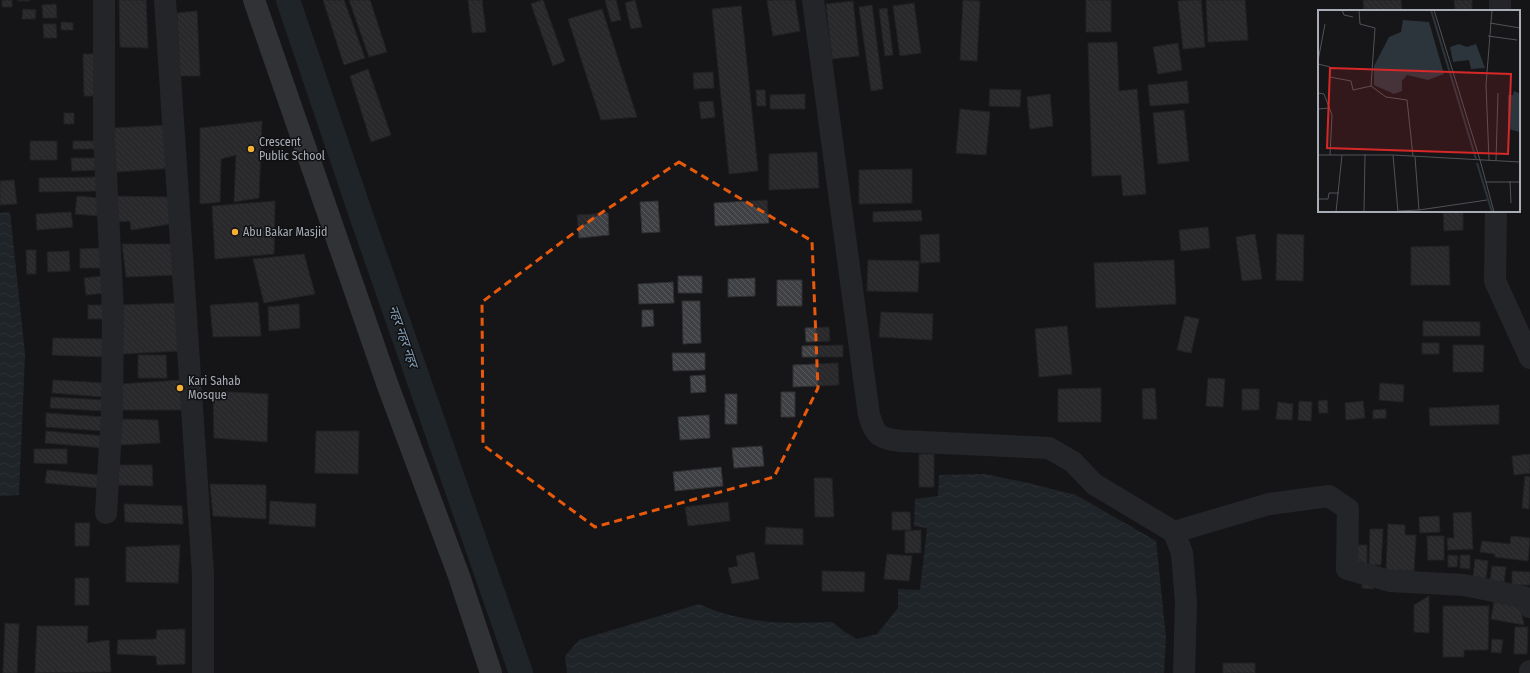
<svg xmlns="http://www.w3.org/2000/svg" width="1530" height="673" viewBox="0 0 1530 673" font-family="'Fira Sans Condensed','Noto Sans Devanagari',sans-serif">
<defs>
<pattern id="water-waves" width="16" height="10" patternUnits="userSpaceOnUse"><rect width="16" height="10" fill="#2c353c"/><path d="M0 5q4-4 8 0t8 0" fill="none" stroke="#485056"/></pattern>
<pattern id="building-back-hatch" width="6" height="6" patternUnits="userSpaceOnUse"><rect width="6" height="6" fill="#404145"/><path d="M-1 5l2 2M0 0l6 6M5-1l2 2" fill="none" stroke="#595a5e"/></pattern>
</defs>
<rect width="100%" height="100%" fill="#161618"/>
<path fill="url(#water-waves)" d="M10,212L25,354L19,495L0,496V213Z
M985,474L1028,483L1076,495L1156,541L1166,638L1164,673H567L565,656L579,640L699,604C742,624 787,624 832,622L845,632L857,639L877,634L898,608V589L920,590L927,528L914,526L915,499L938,496L939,475Z"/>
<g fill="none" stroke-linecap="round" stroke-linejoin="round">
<path stroke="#2c353c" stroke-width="24" d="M288,0L361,215L521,673"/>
</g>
<path fill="url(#building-back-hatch)" stroke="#303034" d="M2,0H12V7H2Z
M18,0H30V1H18Z
M119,0H146L148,48L120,47Z
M323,0H344L365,58L344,65Z
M349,0H370L387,52L369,57Z
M468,0H482L486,32L472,33Z
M542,0H543L565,61L553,66L531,4Z
M605,0H616L621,20L611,22Z
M635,0L642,27L631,29L625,3Z
M771,0H795L800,31L773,36L767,1Z
M963,0L980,1L977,61L960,60Z
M1086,0H1111V32H1086Z
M1192,0H1201L1205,47L1183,49L1178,1Z
M1206,0H1245L1248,40L1208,42Z
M1363,0H1401L1402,11H1364Z
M1454,0H1472V11H1455Z
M853,1L859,56L832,59L826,4Z
M914,3L921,53L900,56L893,6Z
M56,4L57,18H43L42,5Z
M872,5L883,89L871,91L859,7Z
M741,6L758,171L729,174L712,9Z
M887,8L893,55L885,56L879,9Z
M23,9L36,10L35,19H22Z
M602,9L637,117L601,120L568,19Z
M197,11L200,76H180L177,13Z
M61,22L73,23V30H61Z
M43,24H56L57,38H44Z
M1117,42L1119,91L1137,89L1146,194L1123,196L1121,175L1092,176L1088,43Z
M1178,43L1182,70L1158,74L1153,47Z
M83,54H97L98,96H84Z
M368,69L391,135L371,142L350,76Z
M713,72L714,88L694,89L693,73Z
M1187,81L1189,103L1150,106L1148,85Z
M990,89L1021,90L1020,107L989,106Z
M756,90H765L766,106H757Z
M805,94V109H770V95Z
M1050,94L1053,126L1030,129L1027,97Z
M713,101L715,117L701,119L699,102Z
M960,109L990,112L986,155L956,153Z
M1184,110L1189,161L1158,164L1153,113Z
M64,113H74V124H64Z
M262,121L259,198L234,202L236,155L221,159L220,202L200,204V128Z
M171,125L174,168L116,172L113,128Z
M30,141H57V160H30Z
M73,141H97V149H73Z
M817,152L819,188L769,190V154Z
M71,158H97V170L72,171Z
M912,169V203L859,204V170Z
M100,177V191L39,192V178Z
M14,180L17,204L0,205V181Z
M77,196L100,198L99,216L75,214Z
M113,196L168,197L171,224L131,230L130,221L115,222Z
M767,200L769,223L715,226L714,203Z
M275,201L274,254L215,259L212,206Z
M658,201L660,232L642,233L640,202Z
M921,210L922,221L873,222V212Z
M1443,211H1463V230L1444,231Z
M71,212L73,227L37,230L36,214Z
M608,213L609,235L579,238L577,215Z
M1208,227L1210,248L1181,251L1179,230Z
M939,234L940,262L921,263L920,235Z
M1255,234L1262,279L1242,281L1236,237Z
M1277,234L1304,235L1303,281L1276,280Z
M122,244H176L177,275L126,277Z
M1449,246L1450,285H1411V247Z
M103,248V268H80V249Z
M26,250H36V274H27Z
M69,251L70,271L48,272L47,252Z
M304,254L315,294L264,303L253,259Z
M868,260L919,261L918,292L867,291Z
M1174,260L1176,304L1096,308L1094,263Z
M104,276L106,293L86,295L84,278Z
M678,276H702V293H678Z
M755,278V296L728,297V279Z
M777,280H802V306H777Z
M673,282L674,303L639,304L638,284Z
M682,301H700L701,343L683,344Z
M258,302L261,336L213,337L210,305Z
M177,303L181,351L121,354L120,305Z
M299,304L300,328L269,331L268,307Z
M88,305H107V319H88Z
M642,310H653L654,326L642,327Z
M881,312L933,314L932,340L879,337Z
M1185,316L1199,319L1191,353L1177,350Z
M1423,321L1480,322V336H1423Z
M1067,326L1072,374L1039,377L1035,329Z
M829,327L830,341L806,342L805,328Z
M53,338L107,339L106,357L52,355Z
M1422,343H1439V354H1422Z
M843,345V357H802V346Z
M1453,345H1484L1483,372H1453Z
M672,353H705V370L673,371Z
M138,355H166L167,378H138Z
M838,363L839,385L793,387V365Z
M705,375L706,392L691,393L690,376Z
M1208,378L1225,379L1223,407L1206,406Z
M53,380L105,383L104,397L52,393Z
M182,380L183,410H122L120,384Z
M1380,383L1404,385L1403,402L1379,400Z
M1101,388V422H1058V389Z
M1155,388L1157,419H1143L1142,389Z
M1242,389H1259V410H1242Z
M213,391L268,394L267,442L214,438Z
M781,392H795V417H781Z
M725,394H737V424H725Z
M51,397L105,400V411L50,408Z
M1327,400L1328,413H1319L1318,401Z
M1299,401L1312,402L1311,421L1298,420Z
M1363,401L1365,418L1346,420L1345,403Z
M1278,402L1293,404L1292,420L1276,419Z
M1499,405V424L1430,426L1429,408Z
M1386,409V418L1373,419V410Z
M46,413L104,417V431L46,427Z
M709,415L710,438L680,440L678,417Z
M120,419L158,420L160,443L119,445Z
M46,431L105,436L104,448L45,443Z
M316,431H359L358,474L315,473Z
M762,446L764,466L734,468L732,448Z
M34,449H67V464L34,463Z
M919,454H934V487H919Z
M1530,454V473L1514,475L1512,456Z
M118,465H152L153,486L118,485Z
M721,467L723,486L675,491L673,472Z
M47,470L100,475L99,488L45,483Z
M1525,476L1530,477L1529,509L1522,508Z
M814,478H832L834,517H815Z
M210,484L266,485V519L213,516Z
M270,501L316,504L315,527L269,524Z
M728,502L730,521L688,526L685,507Z
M124,504L182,506L183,524L125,522Z
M892,512H910L911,530H892Z
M1471,512L1473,549L1448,550L1447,538H1454L1453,513Z
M1439,516L1440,532L1420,533L1419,517Z
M75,523H90L89,546H75Z
M1388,524L1405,525V535H1416L1414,571L1386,570Z
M766,527L803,529V545L765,544Z
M1370,529H1383L1381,565H1369Z
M921,530V553H905V531Z
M1427,536H1444V560H1428Z
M1511,536L1530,538L1528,561L1495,557V554L1480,552L1482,541L1510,544Z
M180,545L178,583L126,582V547Z
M1353,545H1367V564H1353Z
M754,552L759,579L732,584L728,568L738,566L736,556Z
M887,554L912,556L909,581L884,579Z
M1448,555L1458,556L1457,567H1448Z
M1460,555H1470V569L1460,568Z
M1475,559L1488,561L1486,579L1473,577Z
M1492,566L1506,567L1504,583L1490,581Z
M822,571L865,572L864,592L822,591Z
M1512,571L1530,572V585H1512Z
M75,578H89V605H75Z
M1362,579H1374L1373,589L1362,588Z
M1429,596V633L1414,632V605Z
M1494,602L1520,607L1524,625L1491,619Z
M1443,606H1489L1488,650H1464V657H1443Z
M5,623L19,624L17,673H3Z
M37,626H88L87,643L109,640L111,672L35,673Z
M1515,627H1528L1527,654H1514Z
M185,629V664L157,665L156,656L117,654L118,640L156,639L157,630Z
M1492,639L1503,640L1501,653L1491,652Z
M1223,663H1255V673H1223Z"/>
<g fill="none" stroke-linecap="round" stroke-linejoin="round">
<path stroke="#37383d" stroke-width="22" d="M104,0V135L113,312L112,413L106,513
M165,0L203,574V673
M813,0L869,415C876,437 879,438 901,441L1049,448L1073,462L1094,484L1174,532L1182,553L1186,603L1184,673
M1500,11V0
M1496,211L1495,281L1530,358
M1174,532L1269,504L1329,496L1348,509L1347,569L1390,581L1464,585L1524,597L1530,607
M1530,673V671"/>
<path stroke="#53555c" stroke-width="22" d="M254,0L388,386L459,576L491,673"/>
</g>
<path d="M0 0H1530V673H0ZM679,162L812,241L818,388L774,477L595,527L483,445L482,302L595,217Z" fill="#161618" fill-opacity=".55" fill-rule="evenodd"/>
<path fill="none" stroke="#e8590c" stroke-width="3" stroke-dasharray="8 5" stroke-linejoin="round" d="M679,162L812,241L818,388L774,477L595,527L483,445L482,302L595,217Z"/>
<g fill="#f2b134" stroke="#111113" stroke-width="1.5">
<circle cx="251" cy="149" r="4"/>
<circle cx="235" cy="232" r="4"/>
<circle cx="180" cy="388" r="4"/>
</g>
<g text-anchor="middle" stroke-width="3" stroke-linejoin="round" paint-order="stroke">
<g font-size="12" fill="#a8adb8" stroke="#111113" text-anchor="start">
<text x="259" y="146">Crescent<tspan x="259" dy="14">Public School</tspan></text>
<text x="243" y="236">Abu Bakar Masjid</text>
<text x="188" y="385">Kari Sahab<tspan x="188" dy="14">Mosque</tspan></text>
</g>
<g font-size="13" font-style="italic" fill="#7f9bb3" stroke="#111113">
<text transform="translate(404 336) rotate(71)" y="5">नहर नहर नहर</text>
</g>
</g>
<g transform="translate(1318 10)">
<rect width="202" height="202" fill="#161618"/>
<path d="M85,10L111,12L126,64L110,70L89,65L84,71V81L76,84L56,75V56L71,27L83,22ZM141,34L149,37L158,34L167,58L153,59L151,50L135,52L132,37ZM196,81L202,84V122L190,119V85H195Z" fill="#2c353c"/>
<path fill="none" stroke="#2c353c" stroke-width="2" d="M113,0L158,149M159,153L174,202"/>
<path fill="none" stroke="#505258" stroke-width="1" d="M24,0L26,5L35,7M41,0L42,14L57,18L53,76L68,87L89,90L95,146M116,0L162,150M172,13L202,18M170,26L199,30M0,51L7,14M0,54L12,57V67L33,71L35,80L53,76M0,83L6,84L14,105L12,145M0,99L12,98M0,145H75L202,152M75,145L80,202M97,147L101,200M162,150L176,202M171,150L168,75L174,0M178,150L180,83M192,171L193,193M168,172H202M0,189H10L11,183H21M80,201L101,200L169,190M18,202L24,145M46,202L47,144"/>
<path fill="#d62828" fill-opacity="0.15" stroke="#d62828" stroke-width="2" d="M12,58L193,64L190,144L9,138Z"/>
<rect width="202" height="202" fill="none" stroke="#a8adb8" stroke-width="2"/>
</g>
</svg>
